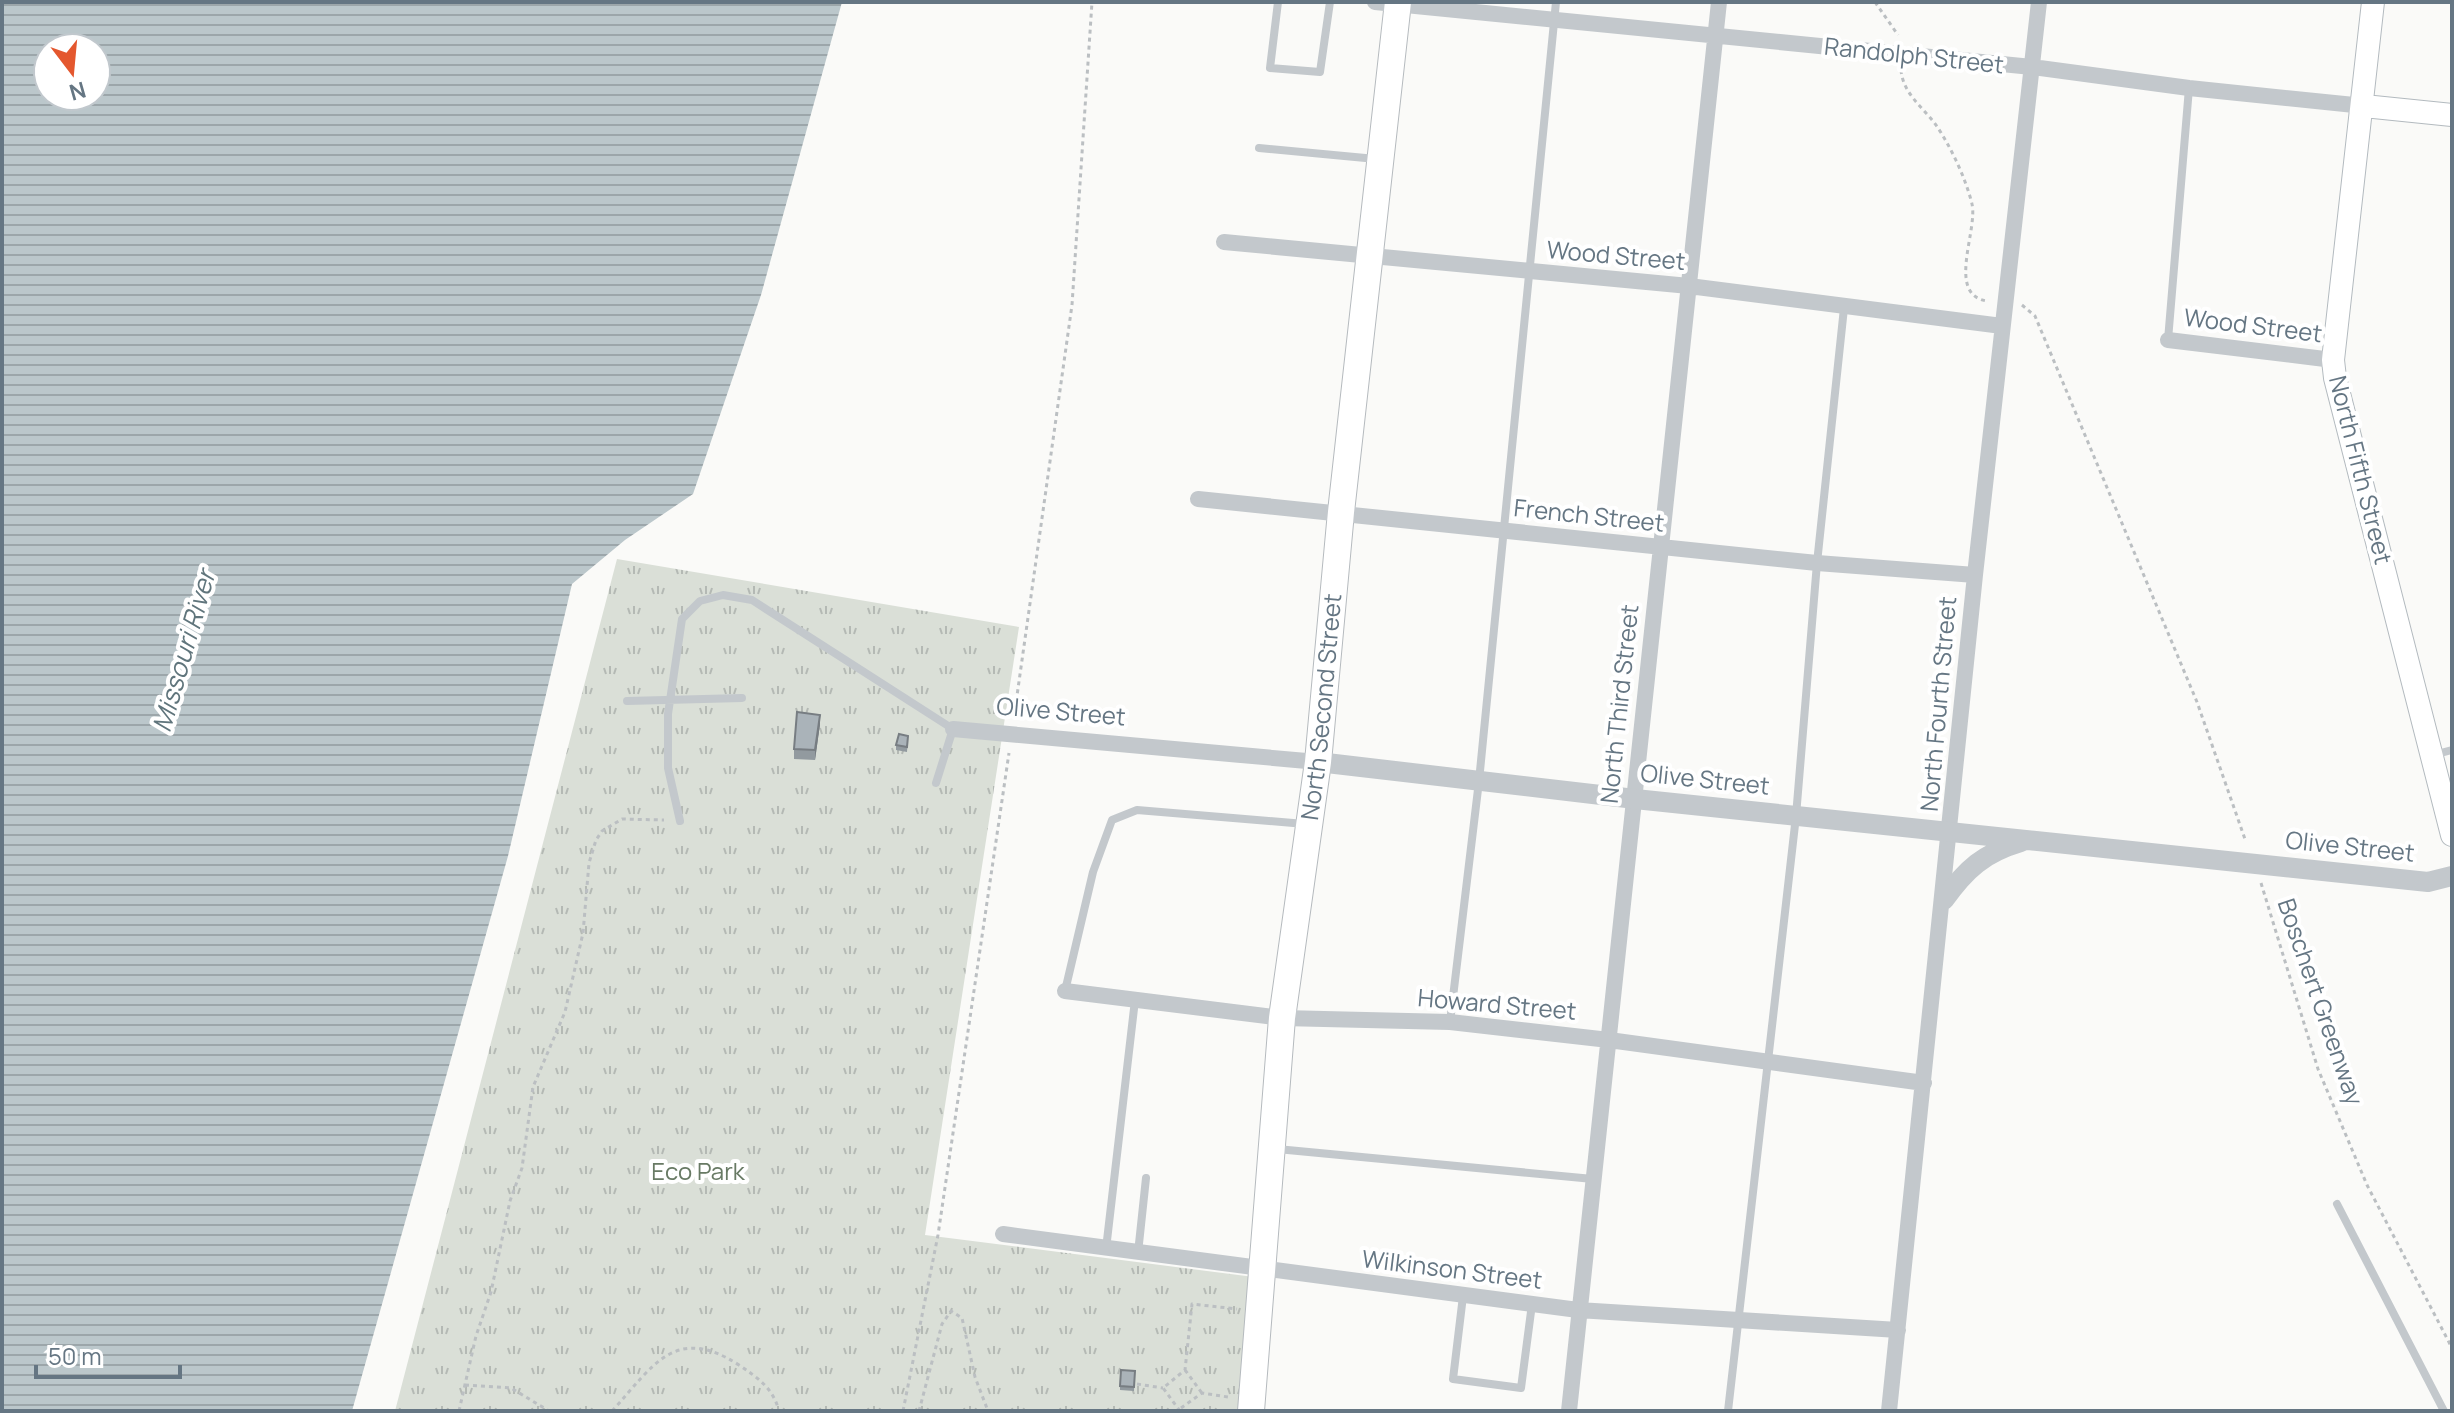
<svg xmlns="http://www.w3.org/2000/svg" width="2454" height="1413" viewBox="0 0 2454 1413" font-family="Manrope,sans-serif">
<defs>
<pattern id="park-tufts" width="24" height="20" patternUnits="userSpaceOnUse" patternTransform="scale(2)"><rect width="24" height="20" fill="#dadfd7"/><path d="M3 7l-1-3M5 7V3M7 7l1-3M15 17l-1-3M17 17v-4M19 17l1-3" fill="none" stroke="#b4b9b4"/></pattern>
<pattern id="water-rules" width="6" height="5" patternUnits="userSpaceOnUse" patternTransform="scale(2)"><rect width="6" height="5" fill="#bbc7cb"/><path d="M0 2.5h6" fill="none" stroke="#9ca6aa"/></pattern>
</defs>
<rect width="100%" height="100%" fill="#fafaf8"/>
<path fill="url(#park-tufts)" d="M617,559L1019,627L925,1235L1254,1277L1241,1411H395Z"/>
<path fill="url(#water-rules)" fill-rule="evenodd" d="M2,2H842L761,295L693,494L625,540L572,584L508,856L352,1411H2ZM48,48H96V96H48Z"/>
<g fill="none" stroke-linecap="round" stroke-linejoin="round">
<g stroke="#b3babf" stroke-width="24">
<path id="secondary" d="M2373,2L2333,360L2335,378L2452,835
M2364,106L2452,115"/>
</g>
<g stroke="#b5babe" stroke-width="28">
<g id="primary">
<path id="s1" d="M1251,1411L1282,1018L1318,762L1341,512L1398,2"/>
</g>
</g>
<path stroke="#bbbfc2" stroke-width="3" stroke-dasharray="4 4" stroke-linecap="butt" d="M1875,2L1898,35
M1901,70C1903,94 1923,107 1936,125C1951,147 1966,179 1972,204C1978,231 1946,295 1987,301
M2022,305L2035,316L2197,702L2246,842
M1014,717L1072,305L1092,2
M2261,883L2318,1069L2367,1185L2452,1348
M1185,1370L1202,1393
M1137,1384L1163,1388
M465,1385L511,1388L549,1411
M1181,1408L1202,1393L1228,1397
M459,1411L476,1336L491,1292L510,1201L522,1168L533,1087L565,1012L583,933L589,863L596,840L602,831L622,819L664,820
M612,1411C654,1365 675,1324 739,1365C758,1378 773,1388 779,1411
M903,1411L938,1235L1009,753
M919,1411L942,1324L951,1311L962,1318L975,1377L988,1411
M1180,1411L1163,1388L1185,1370L1192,1304L1237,1309"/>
<path stroke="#c3c8cc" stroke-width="8" d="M1278,2L1270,68L1320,72L1330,2
M1259,148L1376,159
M2168,340L2189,88
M627,701L742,698
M2433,755L2452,750
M680,821L668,768V714L682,619L700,601L723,595L752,600L953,729L936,783
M1065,991L1093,872L1112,820L1137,810L1305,824
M1450,1022L1479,781L1556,2
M1277,1149L1593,1179
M2337,1204L2444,1411
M1106,1249L1135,1000
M1138,1253L1146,1178
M1463,1296L1453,1379L1521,1388L1532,1304
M1728,1411L1796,816L1817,563L1844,308"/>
<path stroke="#c3c8cc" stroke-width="16" d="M1375,2L2032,67L2189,88L2364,106
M1224,242L1689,286L2002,326
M2168,340L2333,360
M1198,499L1817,563L1975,575
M953,729L1318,762
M1065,991L1282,1018L1450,1022L1609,1040L1924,1083
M1003,1234L1578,1310L1898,1330
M1569,1411L1719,2
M1889,1411L1975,575L2039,2"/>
<path stroke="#c3c8cc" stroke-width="20" d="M1318,762L1635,799L2428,882L2452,876
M1944,900C1966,869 1984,853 2021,842"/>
<use href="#secondary" stroke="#fff" stroke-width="22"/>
<use href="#primary" stroke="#fff" stroke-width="26"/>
</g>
<path fill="#929a9f" d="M820,724L815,760L794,759V749Z
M908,736L907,752L896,750V745Z
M1135,1371L1134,1391L1120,1390V1386Z"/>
<path fill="#777d82" d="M820,715V724L815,760V750Z"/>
<path fill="#aab3b9" stroke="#777d82" stroke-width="2" d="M797,712L820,715L815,750L794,749Z
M899,734L908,736L907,747L896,745Z
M1121,1370L1135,1371L1134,1387L1120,1386Z"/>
<g text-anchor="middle" stroke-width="8" stroke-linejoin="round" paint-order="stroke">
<g font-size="24" fill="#657683" stroke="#fff">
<text transform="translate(1914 56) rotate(6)" y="8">Randolph Street</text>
<text transform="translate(1616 256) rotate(5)" y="8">Wood Street</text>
<text transform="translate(2253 326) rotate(7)" y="8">Wood Street</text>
<text transform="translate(2360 470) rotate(76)" y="8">North Fifth Street</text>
<text transform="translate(1589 516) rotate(6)" y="8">French Street</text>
<text transform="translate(1620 704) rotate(-84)" y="8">North Third Street</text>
<text transform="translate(1939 704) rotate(-85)" y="8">North Fourth Street</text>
<text dy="8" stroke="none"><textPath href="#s1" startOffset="708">North Second Street</textPath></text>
<text transform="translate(1061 712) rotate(5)" y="8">Olive Street</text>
<text transform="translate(1705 780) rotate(6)" y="8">Olive Street</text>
<text transform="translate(2350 847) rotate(6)" y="8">Olive Street</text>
<text transform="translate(2320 1002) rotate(71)" y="8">Boschert Greenway</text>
<text transform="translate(1497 1005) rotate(5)" y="8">Howard Street</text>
<text transform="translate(1452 1270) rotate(7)" y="8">Wilkinson Street</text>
</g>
<g font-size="24" fill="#687a64" stroke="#fff">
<text x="698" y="1180">Eco Park</text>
</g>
<g font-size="26" font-style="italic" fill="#60757c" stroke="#fff">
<text transform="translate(184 651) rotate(-74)" y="9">Missouri River</text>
</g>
</g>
<rect width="2454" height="1413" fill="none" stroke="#657683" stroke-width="8"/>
<g transform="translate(72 72) rotate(164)"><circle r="38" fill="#ffffff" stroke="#c1c8cd" stroke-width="2"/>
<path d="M0-6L14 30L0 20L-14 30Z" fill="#e4572e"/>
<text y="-12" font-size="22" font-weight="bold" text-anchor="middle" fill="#657683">N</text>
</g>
<path d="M36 1365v12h144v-12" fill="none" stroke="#657683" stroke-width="4"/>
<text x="48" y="1365" font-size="24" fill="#657683" stroke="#ffffff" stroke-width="6" paint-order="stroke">50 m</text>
</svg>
